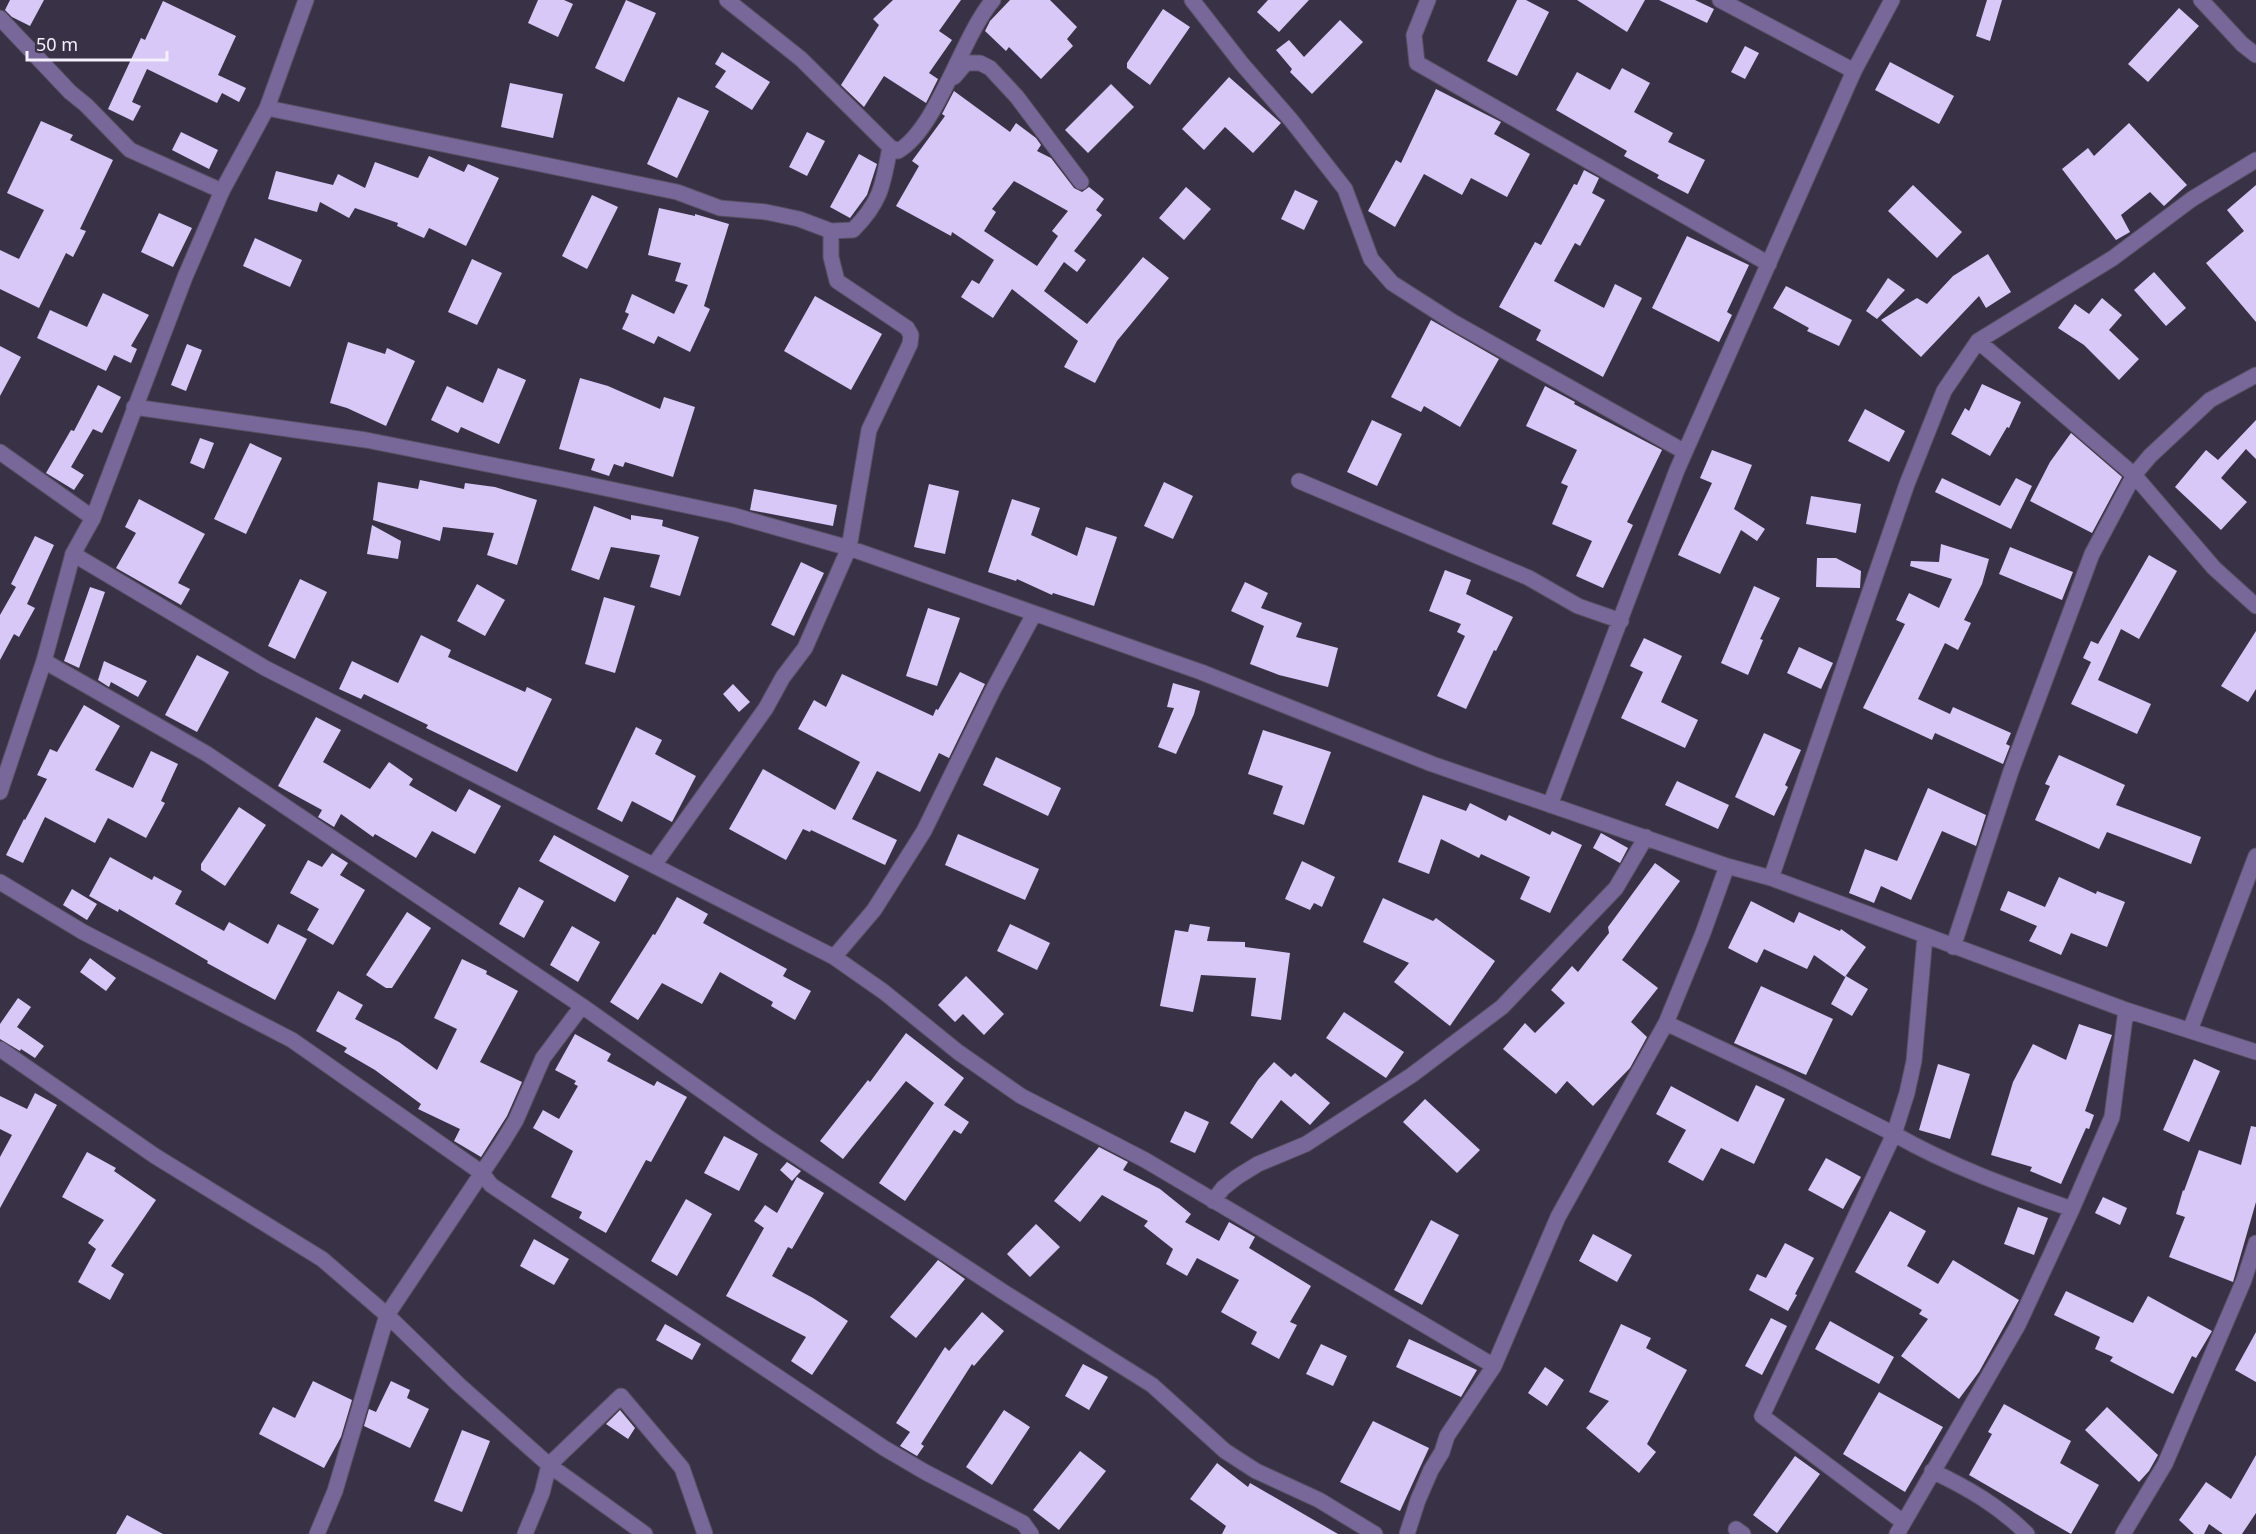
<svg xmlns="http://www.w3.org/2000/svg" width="2256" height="1534" viewBox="0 0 2256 1534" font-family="'Noto Sans',sans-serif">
<rect width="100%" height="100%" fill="#393246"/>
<path fill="#d7c8f8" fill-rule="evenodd" d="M10,0H44L30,26L12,17L5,10Z
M538,0H564L573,4L558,37L528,23Z
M626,0L656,13L624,82L595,68Z
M893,0H961L939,31L952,40L929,73L938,79L926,103L884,76L864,107L841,85L879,25L873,19Z
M1010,0H1050L1077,27L1067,39L1073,46L1041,79L1009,47L1006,51L985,31L990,21Z
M1268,0H1309L1279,32L1257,12Z
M1517,0H1526L1549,12L1517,76L1487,61Z
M1577,0H1645L1627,32Z
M1659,0H1695L1714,9L1707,23Z
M1987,0H2002L1990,41L1976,36Z
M163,1L236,36L218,75L246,88L239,102L222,93L217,103L147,69L132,102L141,106L133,121L108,109L141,38L145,40Z
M2179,8L2199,26L2148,82L2128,64Z
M1163,9L1190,27L1150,85L1127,68V63Z
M1340,20L1363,42L1312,94L1290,72L1292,69L1276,50L1289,40L1304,57Z
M1745,46L1759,53L1745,79L1731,72Z
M722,52L770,82L752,110L715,87L726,71L715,64Z
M1890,62L1954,96L1939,124L1875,90Z
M1622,68L1650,83L1634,112L1673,133L1668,142L1705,160L1688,194L1657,178L1659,175L1624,156L1627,151L1556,110L1577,72L1610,90Z
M1229,77L1281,123L1253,153L1225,127L1204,150L1182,129Z
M510,83L563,94L553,138L501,127Z
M1111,84L1134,107L1088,153L1065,130Z
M1436,89L1501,122L1494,134L1530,154L1507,197L1471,178L1462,195L1424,174L1395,227L1368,211L1396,160L1401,163Z
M954,91L1010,132L1016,123L1036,138L1041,145L1037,151L1051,158L1074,188L1082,192L1089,187L1104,199L1096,210L1102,215L1074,251L1086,260L1077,272L1064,262L1044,291L1087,324L1143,257L1169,278L1117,341L1095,383L1064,367L1078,341L1012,289L993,318L961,297L972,280L979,284L994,260L952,232L951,236L896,206L919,166L912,161L945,116L942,114ZM1014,181L1068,211L1052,231L1058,236L1037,266L984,231L996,212L992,209Z
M678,97L709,111L677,178L647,164Z
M41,121L73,135L70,140L113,160L80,229L86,231L73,257L66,253L39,308L0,289V250L19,259L44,210L7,193Z
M2129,123L2187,185L2164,206L2150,192L2121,215L2130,232L2116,240L2062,169L2088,148L2094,156Z
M181,132L218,150L209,169L172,150Z
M807,132L825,141L807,176L789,167Z
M859,154L877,164L867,195L850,218L830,207Z
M429,156L464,172L468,164L499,178L466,246L429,228L424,238L397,226L398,223L355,208L349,218L320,202L317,212L268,199L276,171L333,185L338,174L365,188L375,162L418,178Z
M1584,170L1599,178L1592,193L1605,200L1580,246L1575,243L1554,281L1604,308L1615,284L1642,298L1603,377L1536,340L1541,330L1499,307L1535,242L1541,245L1574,184L1577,185Z
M1913,185L1962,232L1937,258L1888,211Z
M2256,185V322L2206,263L2244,231L2227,210Z
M1186,187L1211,209L1184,240L1159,218Z
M1295,190L1318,201L1304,230L1281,219Z
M592,195L618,207L587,269L562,256Z
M659,208L695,216V214L729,224L704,306L710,309L690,352L658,336L654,344L622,329L629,314L625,312L632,294L674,314L688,285L675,281L681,263L648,255Z
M159,213L192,228L173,267L141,252Z
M1687,236L1749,265L1727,312L1732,315L1719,342L1652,308Z
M255,238L302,260L290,287L243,266Z
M1988,254L2011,292L1986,308L1979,296L1921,357L1881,320L1917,298L1927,304L1953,276Z
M472,259L502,273L477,325L448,312Z
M2154,272L2186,308L2166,326L2134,290Z
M1888,278L1905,290L1877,319L1866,311Z
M1786,286L1852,320L1839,346L1807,331L1809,328L1773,308Z
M103,293L149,315L131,346L137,349L131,363L114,355L106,371L37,338L50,310L87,327Z
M815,296L882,334L851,390L784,351Z
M2102,298L2122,315L2109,330L2139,359L2119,380L2084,345L2058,328L2075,304L2089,314Z
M1431,320L1499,359L1460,427L1424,406L1421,412L1391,397Z
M348,342L385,354L387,348L415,361L386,426L347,408L330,403Z
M187,344L202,350L186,391L171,385Z
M0,346L21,357L0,396Z
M498,368L526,380L499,444L461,427L458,433L431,420L447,386L483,403Z
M580,378L608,386L660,409L664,397L695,407L673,477L625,462L623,467L614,464L609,476L591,470L595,459L559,449Z
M1982,384L2021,402L2009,428L2007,427L1990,456L1951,434L1965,408L1969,411Z
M98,385L121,397L102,433L93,429L71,467L84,475L74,490L46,473L71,430L74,431Z
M1545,386L1575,402L1574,404L1662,450L1627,522L1633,525L1603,588L1576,576L1592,541L1552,524L1568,486L1561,483L1577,450L1526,426Z
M1865,409L1905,431L1889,462L1848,441Z
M1372,420L1402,434L1377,486L1347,472Z
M2256,420V459L2246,449L2221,478L2247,502L2221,530L2175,487L2206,450L2218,460Z
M2071,433L2122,477L2092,533L2030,501L2050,462Z
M200,438L214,443L204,469L190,463Z
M250,443L282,458L246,534L214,519Z
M1712,450L1752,465L1734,509L1765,529L1757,541L1741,530L1720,574L1678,555L1712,483L1700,478Z
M1942,478L2000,506L2016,478L2032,486L2011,529L1935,492Z
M420,480L464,489L465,483L495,487L537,500L517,565L487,555L494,533L443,527L440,541L373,520L378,482L418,489Z
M1164,482L1193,496L1173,539L1144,526Z
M929,484L959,491L945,554L914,547Z
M754,489L837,505L833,526L750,510Z
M1811,496L1861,504L1856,533L1806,524Z
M139,499L205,534L178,583L190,589L181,605L116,568L136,533L125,527Z
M1012,499L1040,508L1031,535L1077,556L1086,527L1117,537L1094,606L1053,593L1052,595L1017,579L1016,581L988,572Z
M594,506L631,520V515L663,520L662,526L699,537L680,596L650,587L660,555L611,547L599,580L571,570Z
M372,525L401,541L398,559L367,554Z
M35,536L54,545L27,604L35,608L19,637L14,634L0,660V615L16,587L11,584Z
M1941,544L1989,559L1982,584L1964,620L1971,623L1958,650L1945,643L1918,699L1950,714L1953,707L2011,733L2006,744L2010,746L2003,764L1935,733L1932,740L1863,708L1905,624L1896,620L1909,593L1939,608L1952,579L1910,566L1911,561L1939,562Z
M2010,547L2073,572L2062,600L1999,574Z
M2149,555L2177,571L2139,639L2121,629L2098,680L2151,704L2137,734L2071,704L2091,662L2083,658L2091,641L2098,644Z
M1817,558H1836L1861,571L1860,588L1816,587Z
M801,562L824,573L794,636L771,625Z
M1445,570L1471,580L1466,594L1513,617L1496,651L1494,650L1466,709L1437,696L1465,636L1457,632L1461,624L1429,611Z
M300,579L327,592L295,659L268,646Z
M1245,582L1268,593L1261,608L1302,623L1296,637L1338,648L1328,687L1279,675L1250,664L1264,626L1231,611Z
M477,584L505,600L485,636L457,621Z
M1754,586L1780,598L1760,639L1763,640L1748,675L1721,663Z
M90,587L105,592L79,668L64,661Z
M604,597L635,606L615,673L585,664Z
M928,608L960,618L937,686L906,676Z
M2256,631V689L2248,702L2221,686Z
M421,635L451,650L448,657L525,692L527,687L552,699L517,772L426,728L428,725L364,694L361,699L339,689L352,661L398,683Z
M1644,638L1682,656L1661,702L1698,720L1685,748L1621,718L1643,672L1630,666Z
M1799,647L1833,663L1821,689L1787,673Z
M197,655L229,672L197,732L165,715Z
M104,661L147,681L138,697L111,682L109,687L98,680Z
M960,672L985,684L949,758L939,753L920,792L877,771L852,819L897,840L885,865L811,830L810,832L803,829L786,860L729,829L763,769L835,810L860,762L798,729L814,700L826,707L842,674L933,716L936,709L938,710Z
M1173,683L1200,691L1194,714L1176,754L1158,747L1174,708L1167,707Z
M733,684L750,702L739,712L723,694Z
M84,705L120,726L95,770L133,788L151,751L178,764L161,801L165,803L146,838L108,818L95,843L45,817L23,863L6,855L24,819L25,820L47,779L37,775L50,749L57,752Z
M316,717L341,730L323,762L370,789L389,762L413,779L409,785L456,812L469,789L501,806L475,854L432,831L416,858L375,834L373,837L341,814L334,827L318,817L322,810L278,786Z
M636,727L662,740L655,754L696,776L672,822L632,801L622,822L597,809Z
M1263,730L1331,752L1304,825L1273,814L1283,786L1248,774Z
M1764,733L1801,750L1785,785L1788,787L1774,816L1735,797Z
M2059,755L2125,785L2116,805L2201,837L2191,864L2107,832L2099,849L2035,820L2050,786L2045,784Z
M996,757L1061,788L1048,816L983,785Z
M1677,781L1729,805L1718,829L1665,805Z
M1928,788L1986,815L1976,846L1942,831L1911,900L1881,886L1874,903L1849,893L1865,849L1897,861Z
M1423,795L1466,811L1470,803L1506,821L1509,815L1550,835L1552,831L1582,845L1550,913L1520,899L1530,877L1481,854L1479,858L1441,839L1429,874L1398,862Z
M239,807L266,825L225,886L201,870V864Z
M1601,833L1628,848L1620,863L1593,848Z
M958,834L1039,869L1025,900L945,865Z
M554,835L629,876L615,902L539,861Z
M332,853L348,863L340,875L365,890L333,945L307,930L319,909L290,893L308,860L322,867Z
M110,857L152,880L154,876L182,891L175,904L224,931L229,922L268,944L278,924L307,939L275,1000L207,963L208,961L119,909L118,912L89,896Z
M1302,861L1335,877L1322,907L1314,903L1310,910L1285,899Z
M1655,863L1680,881L1622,960L1658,988L1631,1022L1647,1037L1630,1068L1593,1106L1567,1081L1556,1094L1503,1049L1525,1023L1535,1033L1565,1003L1551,990L1572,966L1578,972L1609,933L1608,927Z
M2059,877L2096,894L2097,891L2125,902L2107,947L2071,933L2061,955L2029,941L2037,926L2000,910L2008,891L2045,907Z
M519,887L544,901L524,938L499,924Z
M72,889L97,904L87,920L63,905Z
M677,897L708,914L703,923L787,969L783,976L811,991L795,1020L771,1006L773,1002L720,972L702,1004L662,983L638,1020L610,1002L653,934L655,935Z
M1383,898L1433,921L1436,918L1495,961L1450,1026L1394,982L1409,963L1363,942Z
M1751,901L1794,923L1799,912L1840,931L1841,929L1866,947L1845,977L1814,955L1807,969L1764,949L1757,963L1728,948Z
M407,912L431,928L392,988H386L366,975Z
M1010,924L1050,943L1037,970L997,951Z
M1190,924L1210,927L1207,941L1245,942V947L1290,953L1281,1020L1251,1016L1256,978L1201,975L1193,1012L1160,1006L1175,930L1188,932Z
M572,926L600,942L578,982L550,965Z
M90,958L116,978L106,991L80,972Z
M462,959L487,971L486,974L518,991L480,1062L522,1082L507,1116L481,1157L454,1141L460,1129L418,1109L421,1104L375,1070L344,1052L347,1048L316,1031L338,991L363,1005L355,1019L399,1042L437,1070L457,1029L434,1018Z
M966,976L1004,1014L984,1035L963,1014L955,1022L938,1005Z
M1846,976L1868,989L1852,1016L1831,1004Z
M1761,986L1833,1019L1806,1075L1734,1043Z
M18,998L31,1007L17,1027L44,1046L35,1058L21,1049L20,1051L0,1039V1024Z
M1344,1012L1404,1052L1386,1078L1326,1038Z
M2079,1024L2112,1035L2085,1111L2094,1115L2089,1129L2086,1128L2061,1184L2030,1171L2032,1167L1991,1155L2013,1082L2033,1044L2066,1060Z
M906,1033L964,1078L944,1105L969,1122L961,1134L954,1130L905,1201L879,1183L934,1103L906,1081L843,1159L820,1141L868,1080L870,1082Z
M575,1034L611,1054L607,1061L654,1086L657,1081L687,1097L651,1162L646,1160L606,1233L579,1218L582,1212L551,1197L573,1151L533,1128L543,1110L559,1119L578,1086L574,1084L576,1081L555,1070Z
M2194,1059L2220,1071L2189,1142L2163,1130Z
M1274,1062L1291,1077L1295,1073L1330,1103L1310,1125L1281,1100L1252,1139L1230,1123L1258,1080Z
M1938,1064L1970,1074L1950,1139L1919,1130Z
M1756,1085L1785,1099L1754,1164L1721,1148L1703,1181L1668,1162L1686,1130L1656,1114L1671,1086L1738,1122Z
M35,1093L57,1105L0,1208V1157L12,1135L0,1129V1096L27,1109Z
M1425,1099L1480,1150L1457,1173L1403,1122Z
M1185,1111L1209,1122L1195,1153L1170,1142Z
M2251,1126L2256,1127V1202L2233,1282L2169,1257L2185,1217L2176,1214L2183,1190L2184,1191L2199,1150L2241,1165Z
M724,1136L758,1154L739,1191L704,1173Z
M1099,1147L1128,1162L1123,1170L1160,1189L1191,1214L1185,1222L1219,1241L1229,1222L1255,1237L1249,1248L1311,1286L1290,1322L1297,1325L1279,1359L1251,1344L1257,1332L1221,1312L1239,1280L1197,1258L1187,1276L1166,1264L1173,1249L1144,1226L1148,1221L1102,1195L1080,1222L1054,1201Z
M87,1152L116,1168L114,1171L156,1200L111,1266L124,1274L110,1300L78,1282L96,1249L88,1243L104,1220L62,1197Z
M1826,1158L1861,1177L1843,1209L1808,1190Z
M787,1162L801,1171L792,1181L780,1170Z
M797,1177L824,1193L792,1249L788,1247L772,1276L813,1298L848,1321L812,1375L791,1361L806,1337L726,1296L764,1228L754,1221L765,1205L777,1213Z
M2103,1197L2127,1208L2120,1225L2095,1213Z
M686,1199L712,1214L677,1276L651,1261Z
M2018,1207L2048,1218L2034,1255L2004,1244Z
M1890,1211L1926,1231L1907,1266L1938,1284L1953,1260L2019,1300L1979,1372L1959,1399L1901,1356L1928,1319L1919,1314L1922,1310L1855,1272Z
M1431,1220L1459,1235L1422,1305L1394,1290Z
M1036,1224L1060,1247L1030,1277L1007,1254Z
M1593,1234L1632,1255L1617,1282L1579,1261Z
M534,1239L569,1259L554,1285L520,1266Z
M1785,1243L1814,1258L1795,1294L1797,1295L1788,1311L1749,1290L1757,1274L1766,1278Z
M938,1260L965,1279L916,1338L890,1317Z
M2066,1291L2133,1323L2148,1296L2212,1331L2196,1358L2192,1356L2173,1394L2110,1361L2113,1357L2095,1349L2100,1337L2054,1315Z
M982,1312L1004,1331L974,1366L972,1364L921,1444L924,1446L917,1456L900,1446L910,1432L896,1423L945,1347L949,1351Z
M1771,1318L1787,1326L1762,1375L1745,1366Z
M1830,1321L1894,1357L1879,1384L1815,1349Z
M665,1324L701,1344L692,1360L656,1340Z
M1621,1324L1651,1338L1646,1348L1687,1370L1647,1444L1656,1452L1639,1473L1586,1428L1609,1401L1589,1392Z
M2256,1332V1382L2235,1370Z
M1409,1339L1477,1370L1461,1397L1396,1367Z
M1321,1344L1347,1356L1333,1386L1306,1374Z
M1083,1364L1108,1377L1089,1410L1065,1396Z
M1545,1367L1564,1380L1547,1406L1528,1393Z
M313,1381L352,1400L341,1437L324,1468L259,1434L273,1407L295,1418Z
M391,1381L410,1390L407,1398L429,1409L410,1448L364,1426L369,1409L376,1412Z
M1879,1392L1943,1427L1905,1492L1843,1454Z
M2004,1404L2071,1441L2060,1463L2099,1485L2071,1534L1969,1475L1992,1434L1988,1432Z
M2107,1407L2158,1455L2149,1471L2139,1482L2085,1430Z
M620,1410L635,1428L628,1439L606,1424Z
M1004,1410L1030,1427L992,1485L966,1467Z
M1373,1421L1429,1448L1400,1511L1340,1482Z
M462,1430L490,1441L462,1512L434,1501Z
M1080,1451L1106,1471L1059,1530L1033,1510Z
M2256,1455V1513L2242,1534H2223L2209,1524L2204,1534H2194L2179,1520L2206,1482L2231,1499Z
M1795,1456L1820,1474L1777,1533L1753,1515Z
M1217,1463L1248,1487L1250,1483L1338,1534H1222L1226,1526L1190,1499Z
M127,1515L163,1534H116Z"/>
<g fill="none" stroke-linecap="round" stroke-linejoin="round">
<g stroke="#575063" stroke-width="17">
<path id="minor" d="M727,0L801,59L890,147L898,151C937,129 961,38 993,0
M1192,0L1242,64L1291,120L1345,189L1371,259L1392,283L1453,322L1685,452
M1428,0L1414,35L1417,63L1769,264
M1720,0L1854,71
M2201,0L2242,44L2256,55
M0,18L70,92L86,105L130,150L222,191
M954,77L966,63H980L990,68L1017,97L1081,182
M267,108L677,192L720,208L766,212L799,219L831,231L853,230C881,202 883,185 890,147
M1978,341L2134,475L2214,568L2256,606
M134,407L366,440L562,479L732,515L849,548L1201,672L1432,764L1727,866L1771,878L2126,1010L2256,1052
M0,452L93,518
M1299,481L1529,578L1578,606L1621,621
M73,554L265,668L834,957L884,992L958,1052L1021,1096L1145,1160L1494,1366
M44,661L207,754L582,1006L766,1136L1005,1293L1152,1385L1225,1451L1256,1471L1319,1500L1375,1534
M1550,805L1677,470L1854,71L1892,0
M654,865L766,708L783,677L805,648L849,548L869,430L910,344L911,335L907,328L837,281L831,257V231
M1771,878L1907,484L1944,391L1978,341L2113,258L2192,199L2256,160
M0,882L83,932L292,1040L482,1173L491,1185L884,1448L925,1472L1023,1523L1031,1534
M1925,936L1914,1061L1907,1093L1894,1134C1950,1166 2011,1188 2072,1209
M1953,947L2011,771L2092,554L2134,475L2150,456L2210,400L2256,375
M834,957L874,910L924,831L993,690L1034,614
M1666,1023L1787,1080L1894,1134L1762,1416L1903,1522
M2190,1030L2256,856
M0,1049L155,1156L322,1259L387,1315L458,1384L549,1465L645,1534
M1213,1201L1223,1188L1237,1177L1258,1164L1306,1144L1412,1075L1502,1007L1616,888L1646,837
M1932,1471C1968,1488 1999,1506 2027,1534
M1736,1529L1743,1534
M317,1534L335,1491L387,1315L502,1143L516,1120L543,1058L582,1006
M525,1534L542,1493L549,1465L621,1396L682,1468L705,1534
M1407,1534L1418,1500L1431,1470L1442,1452L1447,1436L1494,1366L1558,1217L1666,1023L1703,933L1727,866
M1897,1534L2018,1325L2072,1209L2112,1117L2126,1010
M2123,1534L2165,1464L2244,1280L2256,1243"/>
</g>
<g stroke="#575063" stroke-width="17">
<path id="tertiary" d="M0,792L44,661L73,554L93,518L185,277L222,191L267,108L306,0"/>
</g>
<use href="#minor" stroke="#786799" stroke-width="15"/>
<use href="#tertiary" stroke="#786799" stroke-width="15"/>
</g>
<path d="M27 51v9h140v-9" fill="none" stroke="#f3effc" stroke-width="3"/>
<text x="36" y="51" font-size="18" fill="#f3effc" stroke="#393246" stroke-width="4.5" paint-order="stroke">50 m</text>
</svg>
